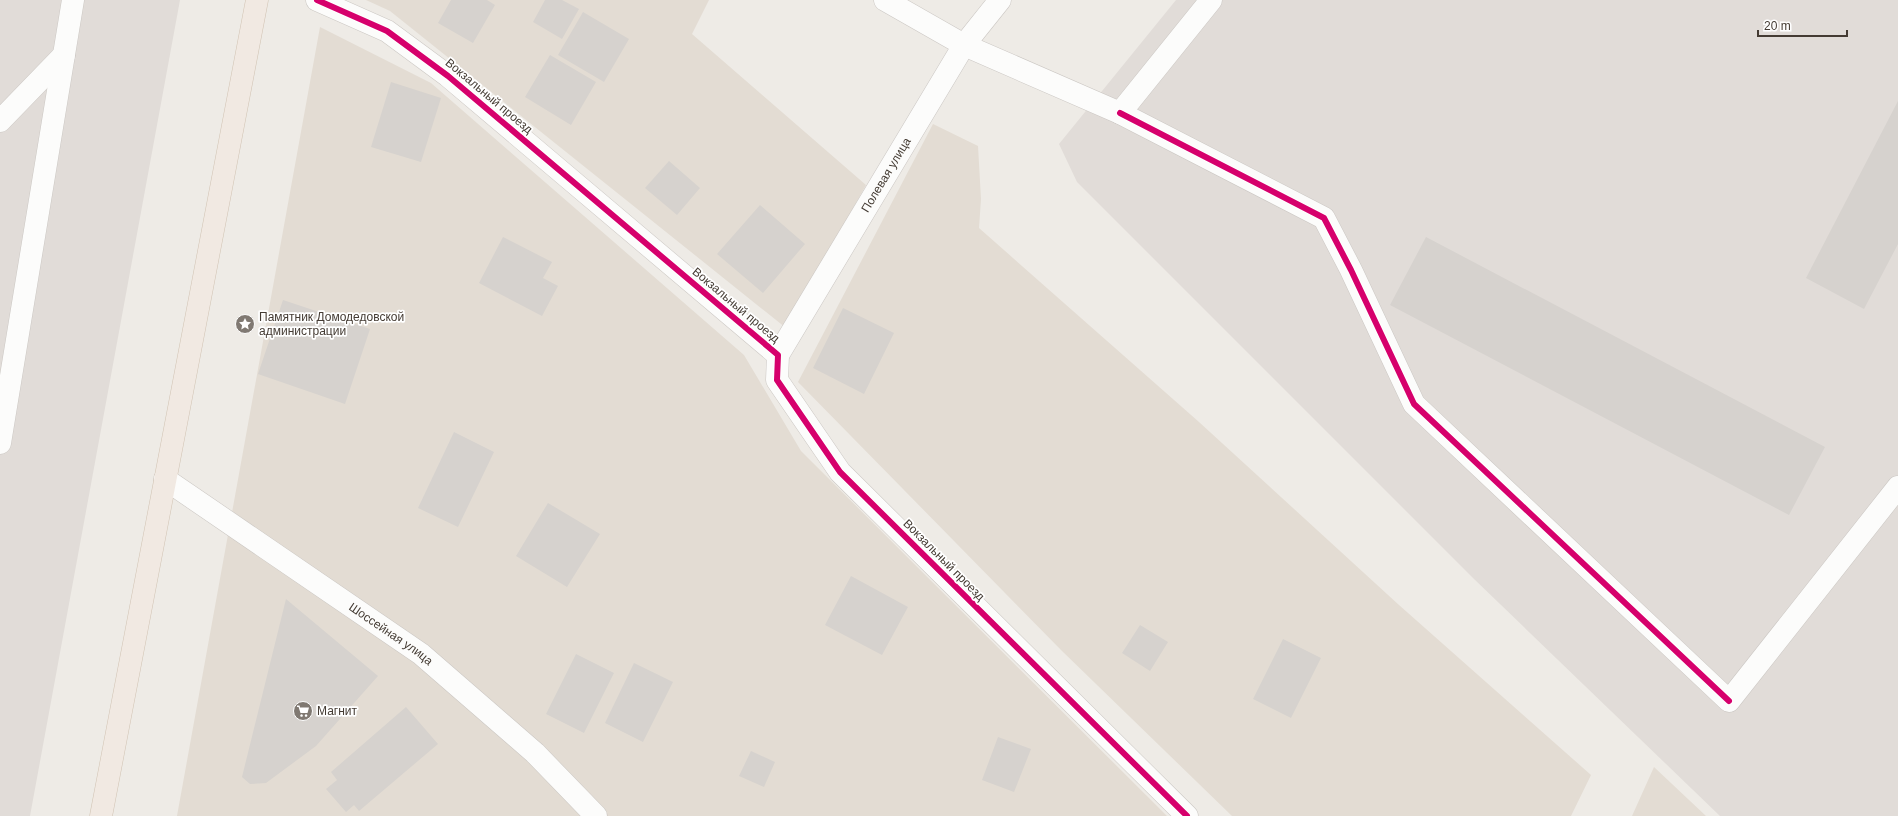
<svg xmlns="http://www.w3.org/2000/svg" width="1898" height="816" viewBox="0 0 1898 816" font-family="Helvetica,sans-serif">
<rect width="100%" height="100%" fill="#eeebe6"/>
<path fill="#e3dcd3" d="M366,0H709L692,34L866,185L786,328L390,11Z
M320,27L431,83L744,355L801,451L1167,816H177Z
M933,124L978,146L981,199L979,228L1199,422L1399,605L1591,775L1571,816H1232L1061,650L798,382Z
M1654,767L1706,816H1632Z"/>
<path fill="#e1dcd8" d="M0,0H180L30,816H0Z
M1176,0H1898V816H1720L1474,579L1077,182L1059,144Z"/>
<path fill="#d6d2ce" d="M451,0H487L495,5L473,43L438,23Z
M545,0H562L579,9L562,39L533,22Z
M583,12L629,39L604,82L558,55Z
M550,55L596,82L571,125L525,97Z
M391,82L441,98L421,162L371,147Z
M1898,101V244L1864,309L1806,278Z
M669,161L700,188L677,215L645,188Z
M760,205L805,244L763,293L717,254Z
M503,237L552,262L543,278L558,286L542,316L479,283Z
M1426,237L1825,447L1789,515L1390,305Z
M283,300L370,329L345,404L258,374Z
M843,308L894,333L864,394L813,368Z
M454,432L494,452L458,527L418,508Z
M548,503L600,534L567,587L516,556Z
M851,576L908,607L882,655L825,625Z
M286,599L378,676L316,746L266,783L250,784L242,777Z
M1140,625L1168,642L1150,671L1122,653Z
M1283,639L1321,658L1291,718L1253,699Z
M576,654L614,673L584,733L546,714Z
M634,663L673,682L643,742L605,723Z
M406,707L438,744L359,811L354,805L346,812L326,789L337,780L331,772Z
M998,737L1031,749L1014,792L982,780Z
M751,751L775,762L764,787L739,776Z"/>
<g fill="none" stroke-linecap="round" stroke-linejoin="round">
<g stroke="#cbc7c3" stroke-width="23">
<g id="minor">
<path d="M317,0L387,31L448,76L778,355L777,380L840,472L1187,816"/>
<path d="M885,0L964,45L1120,113L1211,0"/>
<path d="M1120,113L1324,218L1351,270L1414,404L1729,701L1898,487"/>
<path d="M0,121L64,55"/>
<path id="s1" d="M778,355L964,45L1000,0"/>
<path d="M0,443L73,0"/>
<path id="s2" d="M165,479L421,654L535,753L596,816"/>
</g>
</g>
<g stroke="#d1c3b3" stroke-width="23">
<path id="major" d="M101,816L257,0"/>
</g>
<use href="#minor" stroke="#fcfcfb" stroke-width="22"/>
<use href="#major" stroke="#f1e9e2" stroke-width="22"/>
<g stroke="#fff" stroke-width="8">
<path id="cycleway" d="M317,0L387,31L448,76L778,355L777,380L840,472L1187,816
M1120,113L1324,218L1351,270L1414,404L1729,701"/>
</g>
<use href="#cycleway" stroke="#d6006c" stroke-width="6"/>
</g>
<defs>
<g id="sight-disc" transform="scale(1)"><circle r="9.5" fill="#807972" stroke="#fff"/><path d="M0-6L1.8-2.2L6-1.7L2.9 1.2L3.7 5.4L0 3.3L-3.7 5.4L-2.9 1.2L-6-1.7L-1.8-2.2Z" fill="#fff"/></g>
<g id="supermarket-disc" transform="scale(1)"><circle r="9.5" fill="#807972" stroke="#fff"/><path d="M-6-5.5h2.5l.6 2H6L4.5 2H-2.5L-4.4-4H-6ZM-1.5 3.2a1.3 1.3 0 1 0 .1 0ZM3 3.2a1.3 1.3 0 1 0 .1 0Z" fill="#fff"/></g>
</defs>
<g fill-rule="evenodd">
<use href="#sight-disc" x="245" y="324"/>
<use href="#supermarket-disc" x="303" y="711"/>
</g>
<g text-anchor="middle" stroke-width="3.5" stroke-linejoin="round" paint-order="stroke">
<g font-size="12" fill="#443b33" stroke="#fff">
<text transform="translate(489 96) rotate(40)" y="4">Вокзальный проезд</text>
<text dy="4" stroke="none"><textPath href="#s1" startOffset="210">Полевая улица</textPath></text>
<text transform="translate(736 305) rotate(40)" y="4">Вокзальный проезд</text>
<text transform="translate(944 560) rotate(45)" y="4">Вокзальный проезд</text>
<text dy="4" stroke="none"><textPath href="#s2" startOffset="274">Шоссейная улица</textPath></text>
</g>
<g font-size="12" fill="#443b33" stroke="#fff" text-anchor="start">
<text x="259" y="321">Памятник Домодедовской<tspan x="259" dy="14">администрации</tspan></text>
<text x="317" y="715">Магнит</text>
</g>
</g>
<path d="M1758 30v6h89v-6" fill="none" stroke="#443b33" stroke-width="2"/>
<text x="1764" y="30" font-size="12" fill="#443b33" stroke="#ffffff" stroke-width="3" paint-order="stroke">20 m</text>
</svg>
